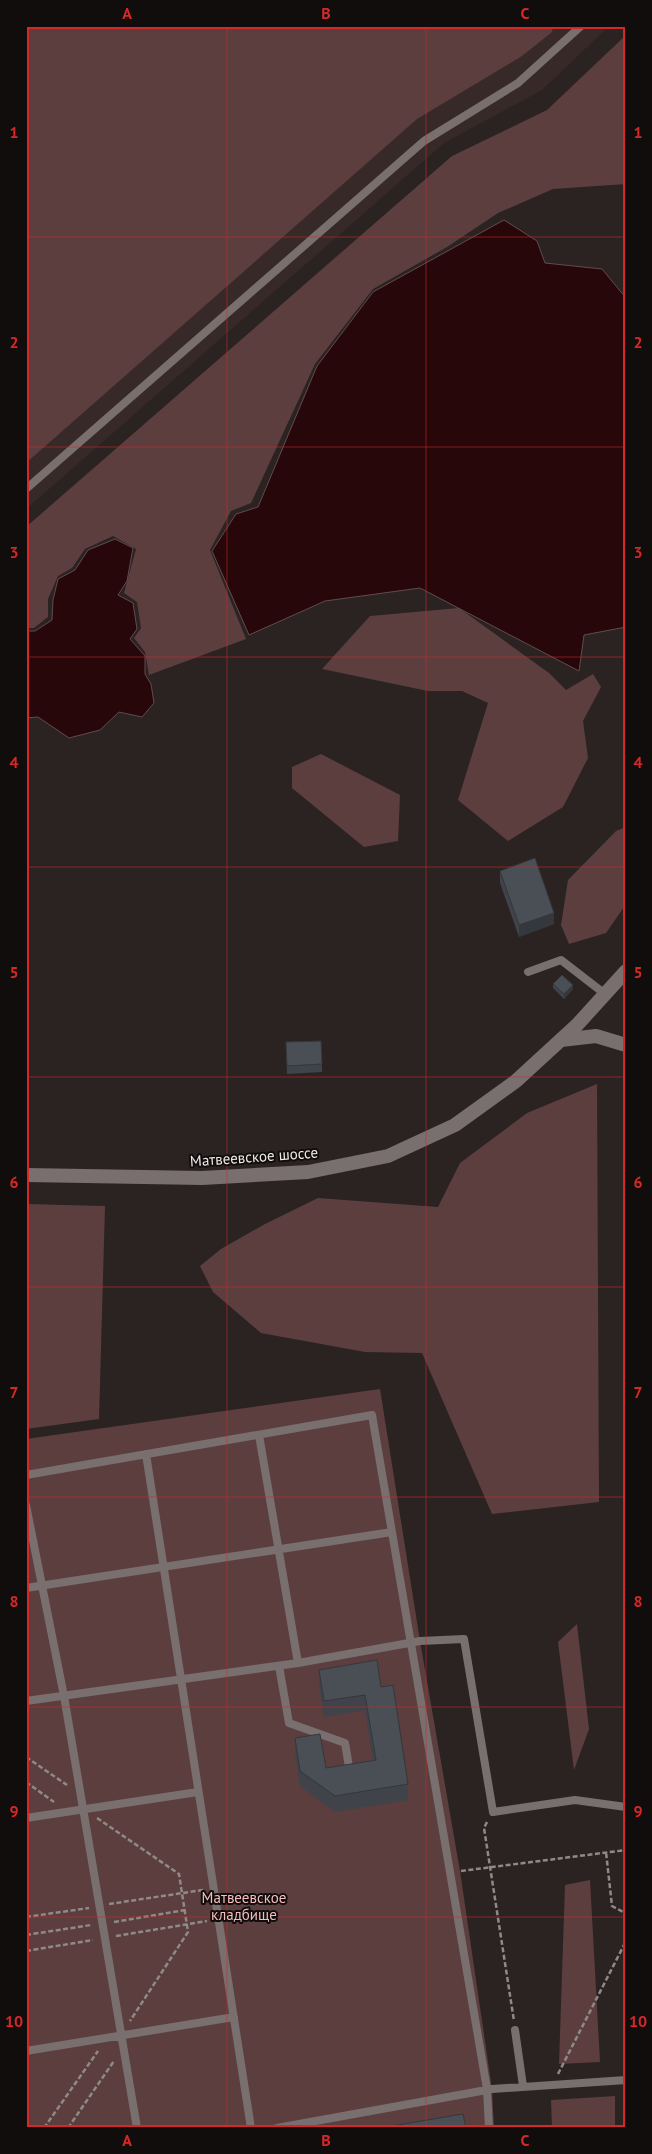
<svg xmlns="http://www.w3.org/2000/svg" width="652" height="2154" viewBox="0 0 652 2154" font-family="'PT Sans',sans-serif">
<rect width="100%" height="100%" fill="#2b2322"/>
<path fill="#382929" d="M26,26H609L542,90L444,143L26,509Z"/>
<path fill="#5c3e3e" d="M26,26H553L552,32L522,56L417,119L26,463Z
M626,35V184L553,189L498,213L447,247L373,289L315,364L251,503L231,511L210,550L246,639L149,675L145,652L134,638L141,628L137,602L124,593L136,549L113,536L85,549L72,568L58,576L48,599V617L34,628H26V527L452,156L547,110Z
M459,608L549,673L566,690L593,674L601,687L583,721L588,758L563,807L508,841L458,800L488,703L462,691H428L322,669L370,616Z
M321,754L400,795L398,841L364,847L292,788V767Z
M626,827V904L606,933L569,944L561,925L568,880L616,831Z
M597,1084L599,1502L492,1514L422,1353L365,1352L261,1333L213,1292L200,1266L221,1249L265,1224L318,1198L438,1207L460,1163L527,1113Z
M26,1204L105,1206L99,1419L26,1429Z
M380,1389L420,1641L460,1871L492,2089L494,2128H26V1439Z
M577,1624L589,1729L574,1770L558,1642Z
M590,1880L600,2062L559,2064L565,1885Z
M615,2096V2128H552L551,2100Z"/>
<path fill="#27070a" stroke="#634b4d" d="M504,220L537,241L545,263L602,269L626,298V627L584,635L579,671L420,588L325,601L249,635L212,551L236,514L258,507L317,366L373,292Z
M115,539L133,548L127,581L118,595L133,603L137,629L130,639L145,656V674L151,684L154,703L142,717L119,712L100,730L69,738L38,717L26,718V631H35L52,620L53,600L58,579L75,570L88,550Z"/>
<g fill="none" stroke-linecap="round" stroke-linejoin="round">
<path stroke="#8f8988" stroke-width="2.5" stroke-dasharray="5 2.5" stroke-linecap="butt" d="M26,1757L67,1785
M26,1782L54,1802
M97,1818L179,1874L188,1932L130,2021
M487,1822L484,1828L514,2021
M461,1871L626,1850
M109,1904L203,1890
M26,1917L89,1908
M114,1922L185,1910
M26,1935L91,1925
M116,1936L207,1921
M26,1951L93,1940
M558,2074L625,1943V1913L612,1906L606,1852
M44,2128L98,2051
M68,2128L114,2061"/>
<path stroke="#796f6f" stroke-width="8" d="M26,489L424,141L518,83L581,26
M528,972L561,960L605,994
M259,1435L298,1663
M146,1454L251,2128
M26,1475L372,1415L487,2089L489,2128
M26,1505L64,1696L137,2128
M26,1588L392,1532
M279,1666L289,1723L345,1743L349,1767
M26,1701L298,1663L420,1641L464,1639L493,1812L575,1800L626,1807
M26,1818L198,1792
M515,2030L523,2086
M26,2051L234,2017
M277,2128L492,2089L626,2080"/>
<path stroke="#796f6f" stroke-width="14" d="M561,1040L596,1036L626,1045"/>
<path stroke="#796f6f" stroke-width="14" d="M26,1175L202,1178L308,1172L388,1156L455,1125L516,1081L577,1025L626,971"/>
</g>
<path fill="#404349" d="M500,871L554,924L519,937L500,883Z
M553,984L573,989L564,999L553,988Z
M286,1042L322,1064V1072L287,1074Z
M319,1670L381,1687L408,1784V1800L335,1812L300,1786L295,1753V1738L326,1768L373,1761L365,1710L324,1717L319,1685Z"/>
<path fill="#34373c" d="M554,913V924L519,937V925Z
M573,985V989L564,999V994Z"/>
<path fill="#4a4e55" stroke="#34373c" d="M535,858L554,913L519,925L500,871Z
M562,975L573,985L564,994L553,984Z
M321,1041L322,1064L287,1066L286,1042Z
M377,1660L381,1687L393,1685L408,1784L335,1796L300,1771L295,1738L320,1734L326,1768L376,1760L365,1695L324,1701L319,1670Z
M463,2114L466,2128H386V2127Z"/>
<path fill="none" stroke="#d62828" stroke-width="1" stroke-opacity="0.55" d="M227,26V2128M426,26V2128M26,237H626M26,447H626M26,657H626M26,867H626M26,1077H626M26,1287H626M26,1497H626M26,1707H626M26,1917H626"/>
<g text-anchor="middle" stroke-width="4" stroke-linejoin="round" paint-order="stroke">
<g font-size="15" fill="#efeae9" stroke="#110d0d">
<text transform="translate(254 1157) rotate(-4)" y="5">Матвеевское шоссе</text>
</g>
<g font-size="15" fill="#f7bdbd" stroke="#110d0d">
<text x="244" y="1903">Матвеевское<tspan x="244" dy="17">кладбище</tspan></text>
</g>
</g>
<rect width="652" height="2154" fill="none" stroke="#110d0d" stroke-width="55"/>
<rect x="28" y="28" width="596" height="2098" fill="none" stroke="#d62828" stroke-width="2"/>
<g font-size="16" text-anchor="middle" font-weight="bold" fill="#d62828">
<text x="127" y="19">A</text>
<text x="326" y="19">B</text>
<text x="525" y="19">C</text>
<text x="14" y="138">1</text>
<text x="638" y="138">1</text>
<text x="14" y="348">2</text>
<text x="638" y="348">2</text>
<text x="14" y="558">3</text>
<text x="638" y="558">3</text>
<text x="14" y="768">4</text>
<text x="638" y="768">4</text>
<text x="14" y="978">5</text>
<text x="638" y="978">5</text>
<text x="14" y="1188">6</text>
<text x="638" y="1188">6</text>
<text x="14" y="1398">7</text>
<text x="638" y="1398">7</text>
<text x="14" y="1607">8</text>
<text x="638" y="1607">8</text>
<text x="14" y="1817">9</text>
<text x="638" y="1817">9</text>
<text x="14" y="2027">10</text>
<text x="638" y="2027">10</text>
<text x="127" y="2146">A</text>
<text x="326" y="2146">B</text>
<text x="525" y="2146">C</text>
</g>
</svg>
